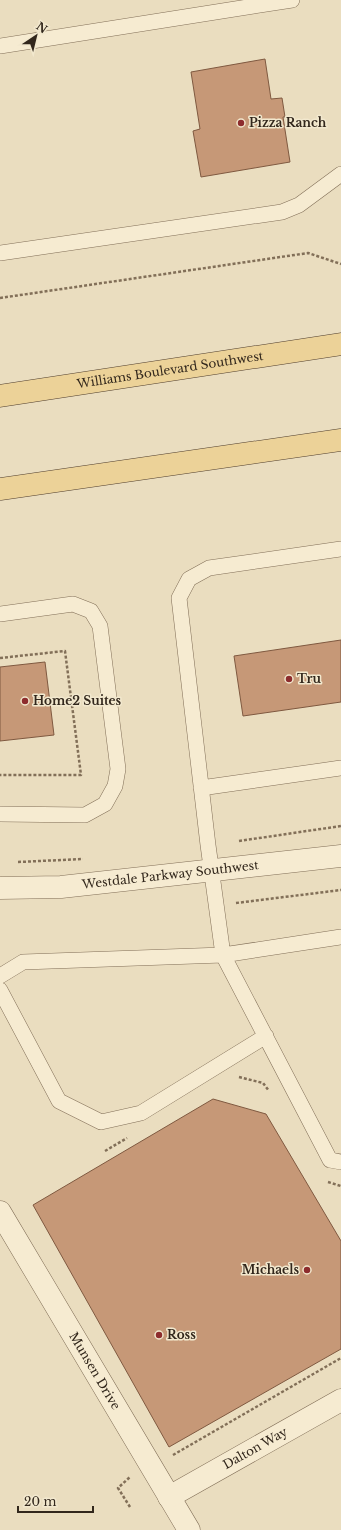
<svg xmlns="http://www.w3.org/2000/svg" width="341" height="1530" viewBox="0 0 341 1530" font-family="'Libre Baskerville',serif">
<rect width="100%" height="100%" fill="#eaddbf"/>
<path fill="#c69877" stroke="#7f5940" d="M265,59L271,99L282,98L285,117H283L290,162L201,177L193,131L200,129L191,72Z
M341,640V702L243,716L234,656Z
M45,662L54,735L0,741V667Z
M213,1099L266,1114L341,1241V1349L169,1447L33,1205Z"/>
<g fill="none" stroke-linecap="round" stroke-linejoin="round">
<g stroke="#826f58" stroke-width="16">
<path id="service" d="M0,46L292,0
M0,253L282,212L299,205L341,174
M341,549L209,568L189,579L179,598L208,845L223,955L330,1160L341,1162
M0,614L73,604L91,611L100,626L118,769L115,786L105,804L85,815L0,814
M201,788L341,768
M0,976L23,962L223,955L341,937
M0,990L59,1101L101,1122L141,1113L266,1036"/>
</g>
<g stroke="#826f58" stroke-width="23">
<g id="minor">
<path id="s1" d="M0,888L61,887L341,856"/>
<path id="s2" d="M0,1212L189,1530"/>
<path id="s3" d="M169,1497L341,1400"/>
</g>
</g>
<g stroke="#4f3d2d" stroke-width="23">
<g id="primary">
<path id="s4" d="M0,396L341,344"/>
<path d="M0,489L341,440"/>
</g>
</g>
<path stroke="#826f58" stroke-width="2.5" stroke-dasharray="3 2" stroke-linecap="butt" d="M0,298L308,253L341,264
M0,658L65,651L81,775H0
M239,841L341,826
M18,862L83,859
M236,903L341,890
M239,1077L263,1083L269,1091
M105,1151L127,1138
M328,1182L341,1186
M173,1455L341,1358
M130,1507L118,1488L130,1477"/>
<use href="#service" stroke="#f6ebd1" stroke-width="15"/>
<use href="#minor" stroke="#f6ebd1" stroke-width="22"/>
<use href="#primary" stroke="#ecd298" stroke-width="22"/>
</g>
<g fill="#8d2c2d" stroke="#f2e8ce" stroke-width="1.5">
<circle cx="241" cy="123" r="4"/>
<circle cx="289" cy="679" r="4"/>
<circle cx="25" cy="701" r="4"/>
<circle cx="307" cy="1270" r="4"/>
<circle cx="159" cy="1335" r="4"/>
</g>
<g text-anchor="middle" stroke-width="3" stroke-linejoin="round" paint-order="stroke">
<g font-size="12" font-weight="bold" fill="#32271c" stroke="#f2e8ce" text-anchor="start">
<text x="249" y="127">Pizza Ranch</text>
<text x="297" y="683">Tru</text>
<text x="33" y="705">Home2 Suites</text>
<text x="299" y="1274" text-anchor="end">Michaels</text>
<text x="167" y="1339">Ross</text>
</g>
<g font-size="12" fill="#32271c" stroke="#f2e8ce">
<text dy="4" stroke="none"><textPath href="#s4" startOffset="172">Williams Boulevard Southwest</textPath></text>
<text dy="4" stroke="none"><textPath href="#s1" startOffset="171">Westdale Parkway Southwest</textPath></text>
<text dy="4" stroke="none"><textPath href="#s2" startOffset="185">Munsen Drive</textPath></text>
<text dy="4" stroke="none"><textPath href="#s3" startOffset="99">Dalton Way</textPath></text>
</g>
</g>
<g transform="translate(36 36) rotate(35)" stroke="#f2e8ce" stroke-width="3" paint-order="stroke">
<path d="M0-3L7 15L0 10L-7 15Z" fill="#32271c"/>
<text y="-6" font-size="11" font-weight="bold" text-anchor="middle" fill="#32271c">N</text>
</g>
<path d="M18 1506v6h75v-6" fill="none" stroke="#32271c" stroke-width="2"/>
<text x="24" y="1506" font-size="12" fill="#32271c" stroke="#f2e8ce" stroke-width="3" paint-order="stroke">20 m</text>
</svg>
